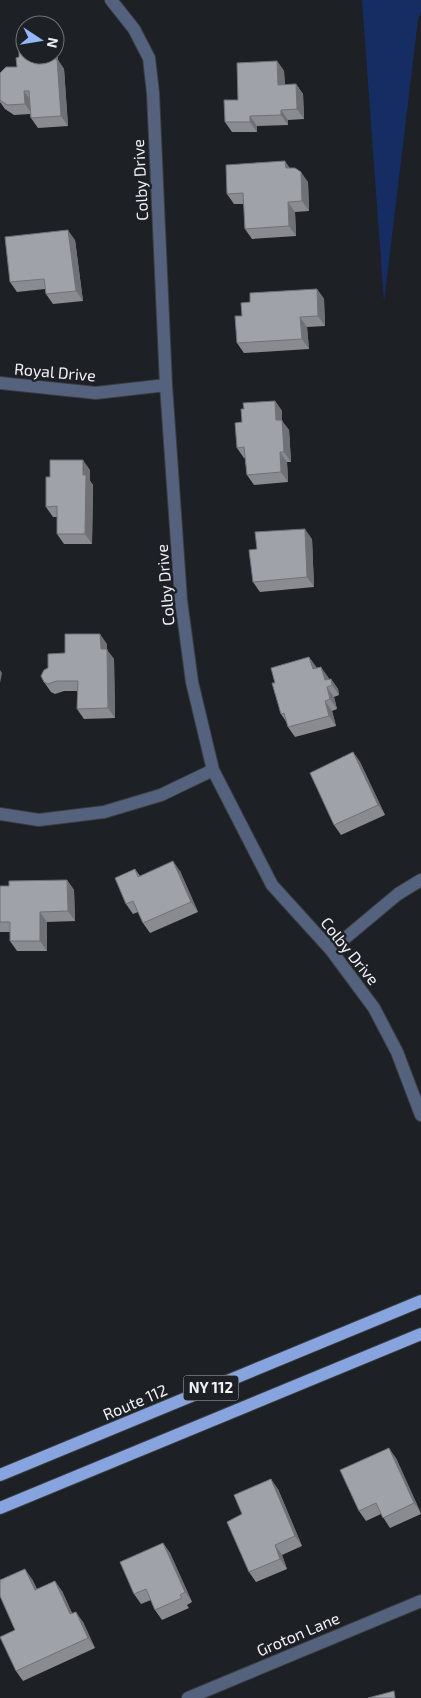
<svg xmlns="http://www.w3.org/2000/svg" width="421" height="1698" viewBox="0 0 421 1698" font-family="'Exo 2',sans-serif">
<rect width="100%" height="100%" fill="#1d2025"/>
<path fill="#162d63" d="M362,0H421V11L418,20L384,302Z"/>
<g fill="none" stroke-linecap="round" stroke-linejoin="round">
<g stroke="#3a3d42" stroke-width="14">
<path id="street" d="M111,0L134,29L149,58L153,93L166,385L181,600L192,682L213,770L272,885L331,950L374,1008L397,1052L421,1115
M0,383L96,393L166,385
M0,814L39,820L104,812L161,795L213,770
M331,950L398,894L421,880
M188,1698L421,1601"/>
</g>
<g stroke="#3a3d42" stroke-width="14">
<path id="primary" d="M0,1475L421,1301
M0,1508L421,1334"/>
</g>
<use href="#street" stroke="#54627e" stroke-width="12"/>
<use href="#primary" stroke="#87a4df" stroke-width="12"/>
</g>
<path fill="#898b91" d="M58,53V60L64,69L68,126L38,128L31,118L30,114L14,115L5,109L0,102V73Z
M277,61L284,71L285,85L296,84L303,94L304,119L288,120V125L257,126V132H232L225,122L238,100Z
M290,168L308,182L309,211L295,212L296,236L252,239L245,229L244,204H234L227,194Z
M75,240L83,301L53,304L46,294L45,289L17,292L10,282Z
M317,289L324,299L325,326L307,327L309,349L244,353L237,343L242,316L250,302Z
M275,401L282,411V421L289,430L291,462H287L288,482L254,485L247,475L245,458H244L237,448L244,409Z
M90,470V481L93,485L92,544H64L57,534V517H53L46,507L50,477Z
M312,539L314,587L260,592L253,582L257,549Z
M107,644V650L114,659L115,718L84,719L77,709V691H64L55,694L51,692L44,682L65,653Z
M309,657L317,668L328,677L329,679H331L338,689L339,695L334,697L337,709L332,711L336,726L295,737L288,727L287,723L281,714L275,683Z
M353,752L360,762L385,815L341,835L334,825Z
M135,869L140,876L180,871L198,912L150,933L143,923L138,912L133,914L126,904Z
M67,880L74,890L75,921L47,922V951H17L10,941V932H0V886H9Z
M396,1458L421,1514L390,1528L381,1514L366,1521L359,1511Z
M278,1489L302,1546L282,1555L287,1569L256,1582L249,1572L242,1514Z
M163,1543L170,1553L192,1602L187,1605L189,1608L162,1620L155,1610L151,1600L141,1604L134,1594Z
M32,1579L37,1589L62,1591L72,1613L83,1622L95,1648L23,1681L16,1671L15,1630Z"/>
<path fill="#6f7176" d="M55,49L58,53V60L64,69L68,126L61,116L52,59V55H55Z
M277,61L284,71L285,95L278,85Z
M296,84L303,94L304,119L297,109Z
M24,91L31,101L32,114L25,104Z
M281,110L288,120V125L281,115Z
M250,116L257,126V132L250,122Z
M285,161L292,171L286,168Z
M301,172L308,182L309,211L302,201Z
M288,202L295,212L296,236L289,226Z
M68,230L75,240L83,301L76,291Z
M317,289L324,299L325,326L318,316Z
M300,317L307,327L309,349L302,339Z
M275,401L282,411V421L289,430L291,462L284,452L276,420Z
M280,452L287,462L288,482L281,472Z
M83,460L90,470V481L93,485L92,544L85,534Z
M305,529L312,539L314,587L307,577Z
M100,634L107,644V650L114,659L115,718L108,708L101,649Z
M309,657L316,667L320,679L313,669Z
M321,667L328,677L331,685L325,680Z
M0,670L2,673L0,683Z
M331,679L338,689L339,695L332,685Z
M327,687L334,697L337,709L330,699Z
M325,701L332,711L336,726L329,716Z
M353,752L360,762L385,815L378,805Z
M173,861L180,871L198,912L191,902Z
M67,880L74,890L75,921L68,911Z
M40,912L47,922V951L40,941Z
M389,1448L396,1458L421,1513L414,1503Z
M271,1479L278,1489L302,1546L295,1536Z
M163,1543L170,1553L192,1602L185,1592Z
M275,1545L282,1555L287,1569L280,1559Z
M25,1569L32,1579L42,1600L35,1590Z
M55,1581L62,1591L77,1624L70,1614Z
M76,1612L83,1622L95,1648L88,1638Z"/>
<path fill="#9fa2a9" stroke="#6f7176" d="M19,45H25V55H52V59H57L61,116L31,118L29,91H24L25,104L7,105L0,100V73L6,67H17L16,58L19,57Z
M277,61L278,85L296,84L297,109L281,110V115L250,116V122H225L224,100H238L237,63Z
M285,161L286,168H295L301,172L302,201L288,202L289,226L245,229L243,193L227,194L226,165Z
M68,230L76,291L46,294L44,279L10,282L5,237Z
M317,289L318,316L300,317L302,339L237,343L235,316H242L241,303L250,302V293Z
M275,401L276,420H282L284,452H280L281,472L247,475L244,447L237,448L235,423L242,422L241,409H244L243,403Z
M50,460H83V475H86L85,534H57V506L46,507V477H50Z
M305,529L307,577L253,582L249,550L257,549L255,532Z
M65,634H100L101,649H107L108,708L77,709L78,681H57L48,684L44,682L41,676L44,670L48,668V654L65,653Z
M309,657L313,669L321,667L325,680L331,679L332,685L327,687L330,699L325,701L329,716L288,727L284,713L281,714L272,683H275L271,668Z
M353,752L378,805L334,825L310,773Z
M173,861L191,902L143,923L133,901L126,904L115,878L135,869L138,877Z
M67,880L68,911L40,912V941H10V922H0V886H9V881Z
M389,1448L414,1503L383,1518L376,1503L359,1511L340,1470Z
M271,1479L295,1536L275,1545L280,1559L249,1572L227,1522L242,1514L234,1495Z
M163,1543L185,1592L180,1595L182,1598L155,1610L146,1589L134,1594L120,1562Z
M25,1569L35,1590L55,1581L70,1614L76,1612L88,1638L16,1671L0,1637L15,1630L0,1596V1580Z
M394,1691L395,1698H368Z"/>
<g text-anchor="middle" stroke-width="5" stroke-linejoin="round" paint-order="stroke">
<rect fill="#1d2025" stroke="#b0b2b7" stroke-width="1" x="183.5" y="1375.5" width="55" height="25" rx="4"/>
<g font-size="15" font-weight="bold" fill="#eff1f5">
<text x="211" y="1393">NY 112</text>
</g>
<g font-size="16" fill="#eff1f5" stroke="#1d2025">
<text transform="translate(140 180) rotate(-93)" y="6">Colby Drive</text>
<text transform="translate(55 372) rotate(5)" y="6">Royal Drive</text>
<text transform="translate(165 585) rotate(-95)" y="6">Colby Drive</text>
<text transform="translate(350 951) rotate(51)" y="6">Colby Drive</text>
<text transform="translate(135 1402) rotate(-23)" y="6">Route 112</text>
<text transform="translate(298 1634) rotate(-23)" y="6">Groton Lane</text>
</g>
</g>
<g transform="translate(40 40) rotate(102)"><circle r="24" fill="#1d2025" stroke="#717478"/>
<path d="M0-4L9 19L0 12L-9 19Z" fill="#94b7fd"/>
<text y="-8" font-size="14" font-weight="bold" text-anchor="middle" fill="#eff1f5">N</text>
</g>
</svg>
